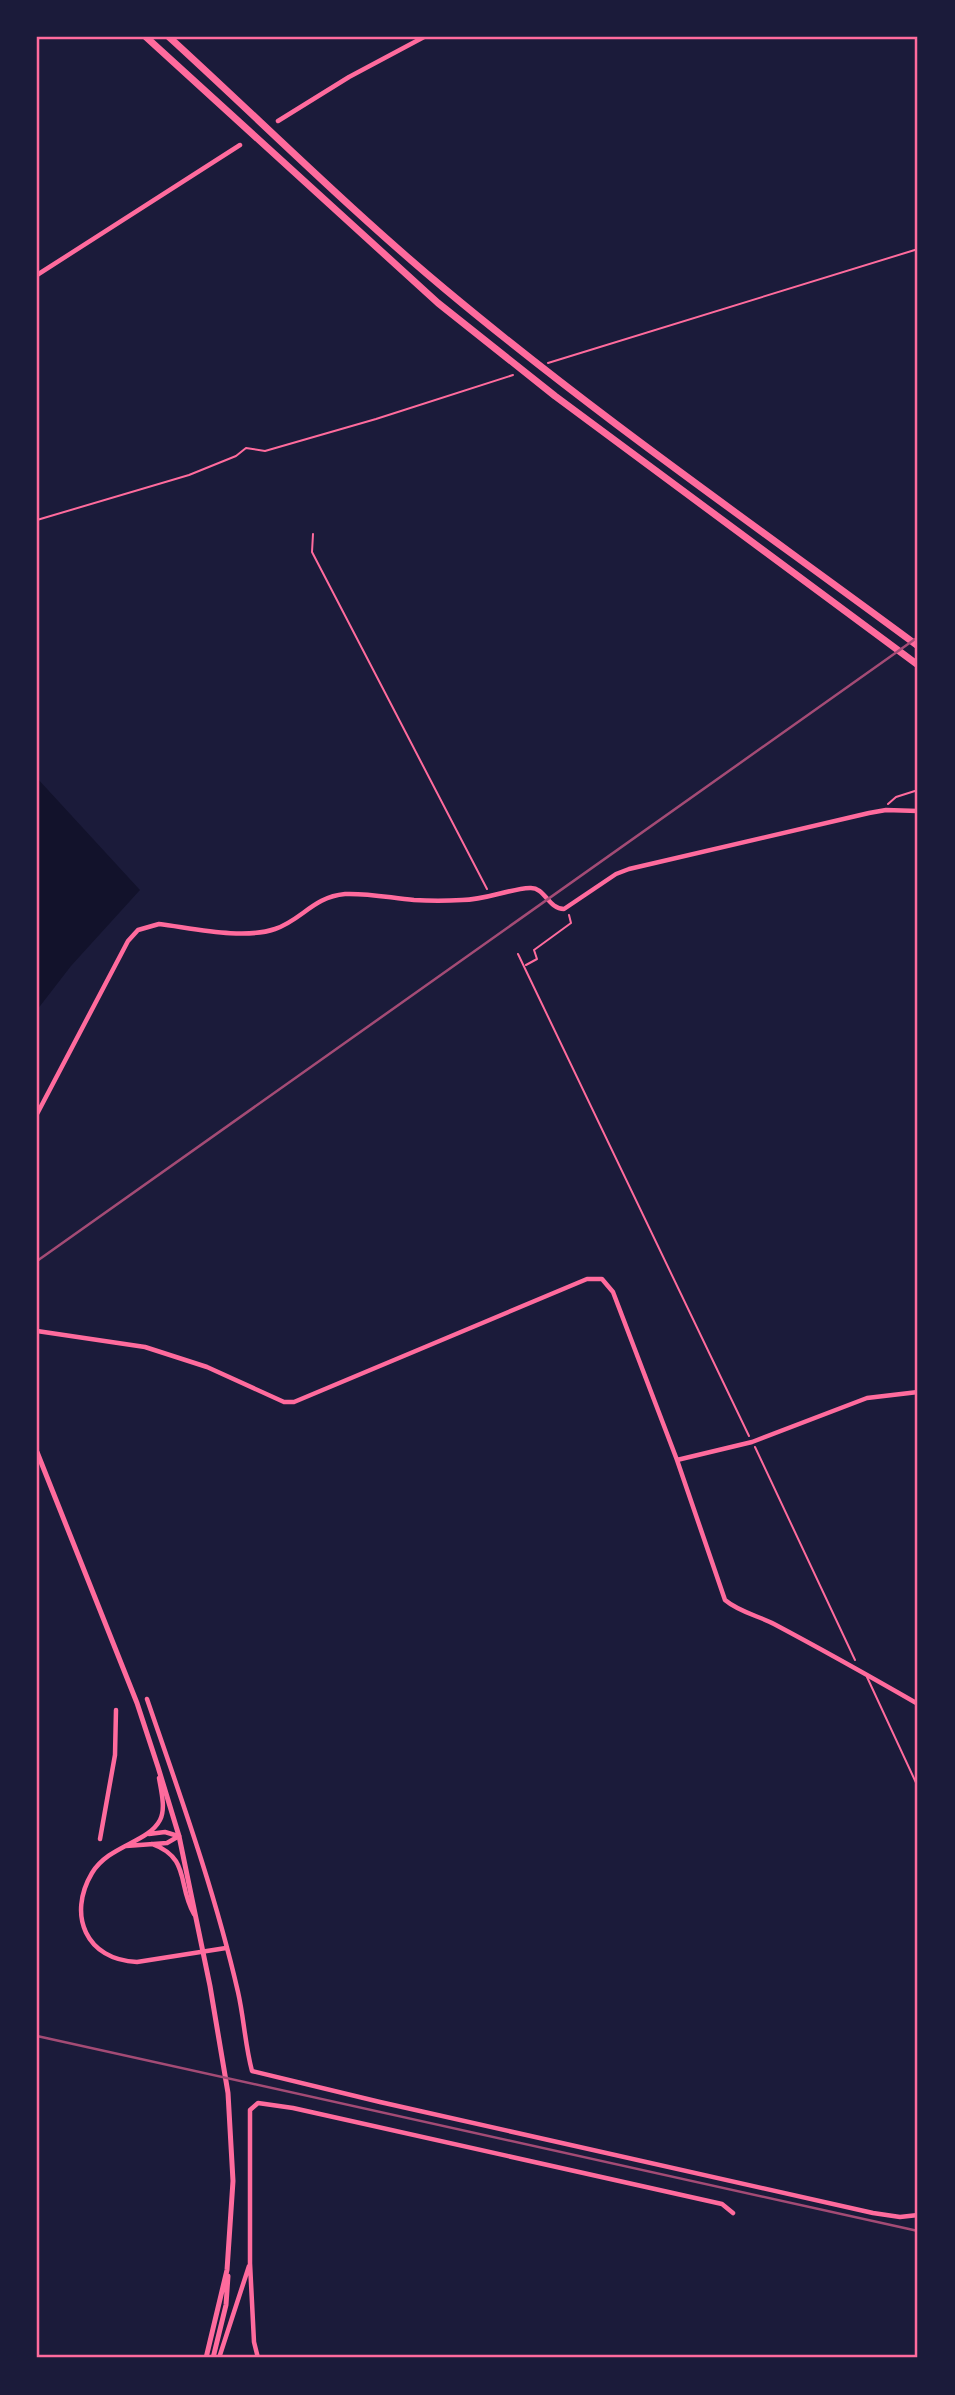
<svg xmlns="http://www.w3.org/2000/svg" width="955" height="2395" viewBox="0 0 955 2395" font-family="'IBM Plex Serif',serif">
<rect width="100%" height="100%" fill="#1b1b3a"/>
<path fill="#12122b" d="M37,778L140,890L71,966L37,1010Z"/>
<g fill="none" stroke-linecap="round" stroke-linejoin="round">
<path stroke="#ff6b9d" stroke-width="2" d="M548,363L918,249
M37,520L189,475L236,456L246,448L265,451L376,419L513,375
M313,534L312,552L487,889
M888,804L896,797L918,790
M518,954L749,1436
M526,965L537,959L534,950L571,923L569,915
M755,1447L855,1660"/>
<path stroke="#ff6b9d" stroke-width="2" d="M867,1677L918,1787"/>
<path stroke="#ff6b9d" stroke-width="4.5" d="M278,121L349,77L424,37
M37,275L240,145
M37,1114L128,941L138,930L159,924C192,928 243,940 275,929C302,920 313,897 345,894C368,893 391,898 414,900C430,901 446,901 462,900C486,900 508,889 530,888C545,887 548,909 564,909L616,874L629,869L869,813L886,810L918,811
M37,1331L145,1347L207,1367L284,1402H294L587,1279H602L613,1292L677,1460L725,1600C739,1612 759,1616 774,1624C823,1650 871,1677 918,1704
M677,1460L752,1442L867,1398L918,1392
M147,1699C180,1795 215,1892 238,1992C244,2018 245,2045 252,2071L380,2102L873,2213L900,2217L918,2215
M159,1778C161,1790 166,1809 160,1820C148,1843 109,1845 92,1873C67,1915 86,1960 137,1962L226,1948
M149,1834L165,1832L178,1836
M100,1839L115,1755L116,1710
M152,1844C191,1858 177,1885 194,1914
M126,1846L167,1843L179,1836
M219,2358L249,2266
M258,2358L254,2342L250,2263V2110L258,2103L293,2108L722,2204L733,2213"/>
<path stroke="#ff6b9d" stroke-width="5" d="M37,1452L137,1703L158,1767L179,1836L210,1986L228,2093L233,2181L227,2270L206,2358
M213,2358L226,2305L228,2276"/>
<path stroke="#ff6b9d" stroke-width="7" d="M146,37L438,303L555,396L918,665
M169,37C261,121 350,210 446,290C597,416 760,529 918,646"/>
<path stroke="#a44b75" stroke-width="2.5" d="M37,1261L918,637
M37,2036L918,2231"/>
</g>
<rect width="955" height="2395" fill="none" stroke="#1b1b3a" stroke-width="77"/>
<rect x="38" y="38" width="878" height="2318" fill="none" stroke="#ff6b9d" stroke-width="2.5"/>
</svg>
